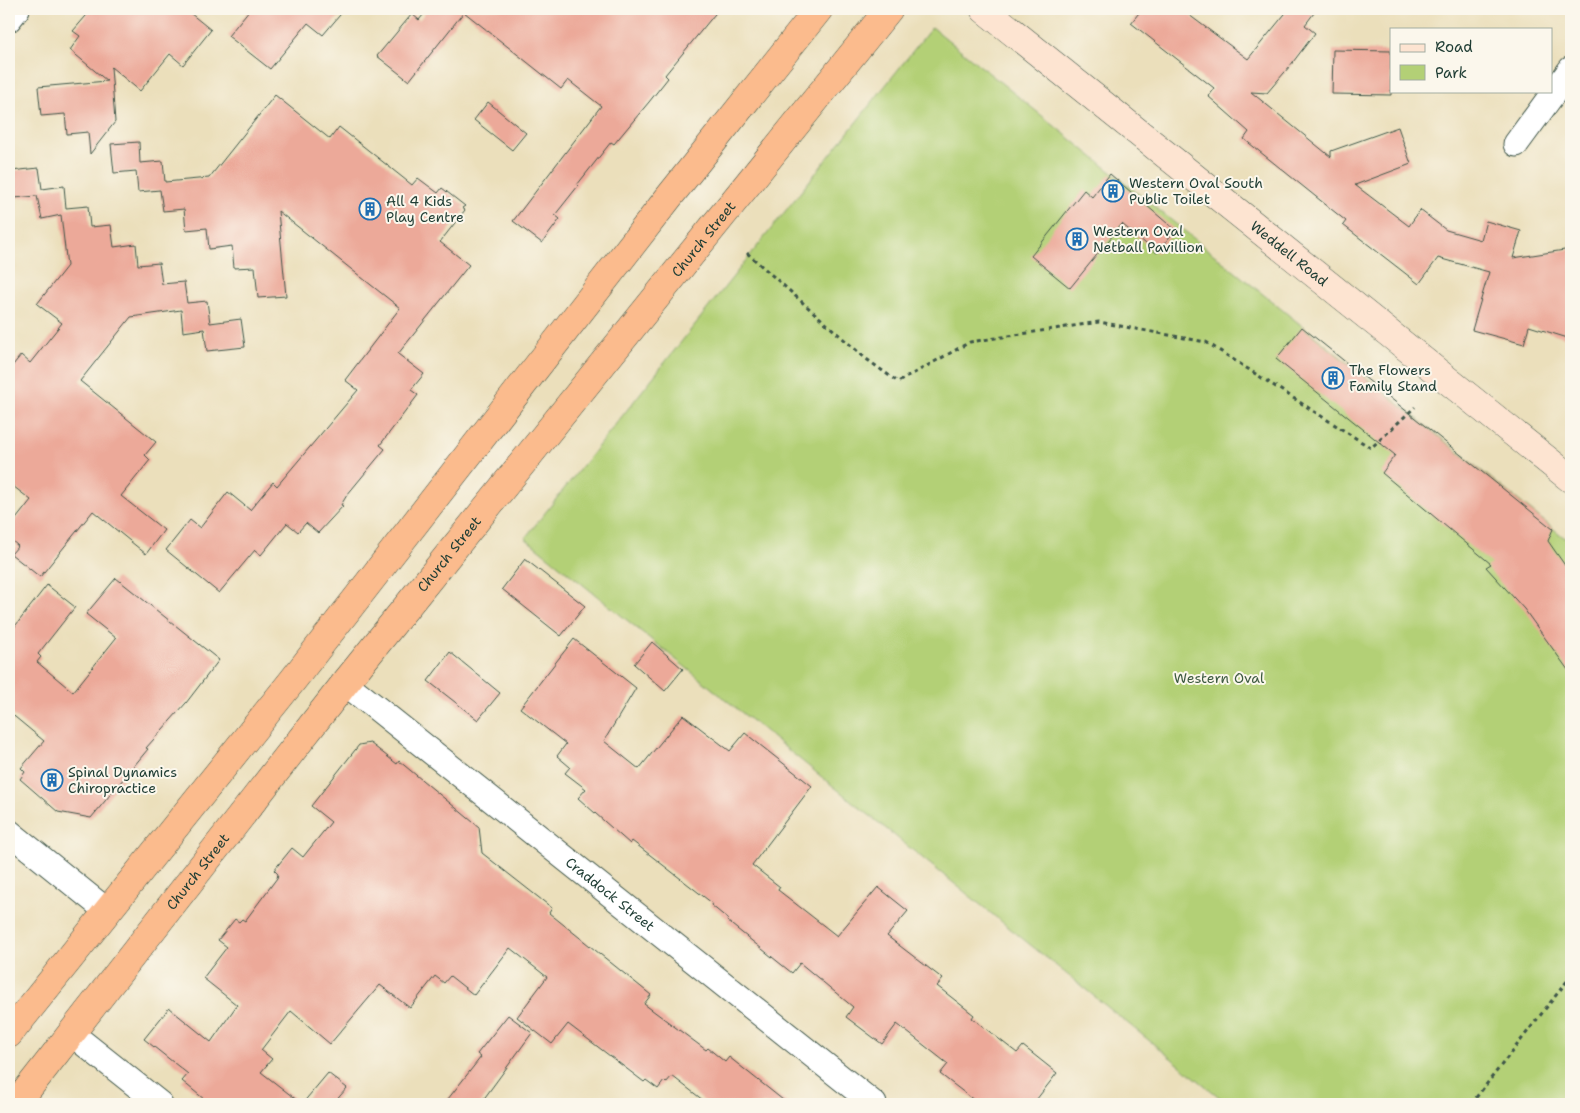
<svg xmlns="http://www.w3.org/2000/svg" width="1580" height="1113" viewBox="0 0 1580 1113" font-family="'Shantell Sans',sans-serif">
<rect width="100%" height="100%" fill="#fbf7ec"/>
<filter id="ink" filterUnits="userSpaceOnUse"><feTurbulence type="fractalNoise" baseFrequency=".02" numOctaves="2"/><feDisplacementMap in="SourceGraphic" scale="10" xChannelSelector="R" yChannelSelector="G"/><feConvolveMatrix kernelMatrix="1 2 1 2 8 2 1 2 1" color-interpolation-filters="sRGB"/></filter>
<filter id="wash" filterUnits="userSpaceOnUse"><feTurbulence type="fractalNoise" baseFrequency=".0096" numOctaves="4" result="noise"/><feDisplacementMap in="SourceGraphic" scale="20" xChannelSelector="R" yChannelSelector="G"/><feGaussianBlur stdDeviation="1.12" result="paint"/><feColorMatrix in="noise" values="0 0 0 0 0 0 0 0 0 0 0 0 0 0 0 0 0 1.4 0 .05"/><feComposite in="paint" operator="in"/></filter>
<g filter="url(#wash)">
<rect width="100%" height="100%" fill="#ebdfbb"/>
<path fill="#b3d076" stroke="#698655" d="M932,27L1571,543V1104H1228L525,538Z"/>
<g id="blocks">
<path fill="#eca999" d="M92,9H185L211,30L183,65L170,54L140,91L111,67L115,122L90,154L88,132L67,134L65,114L41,116L38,87L107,81L70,50L80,36L73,31Z
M250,9H345L323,35L308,23L270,69L228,36Z
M428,9H719L665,75L668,78L649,102L614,144L611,142L577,185L578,186L555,215L560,219L542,243L513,221L601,106L568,80L561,89L464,12L409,81L377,56L412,14L419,20Z
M1142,9H1181L1248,59L1289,9H1317L1305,25L1315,33L1290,66L1267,93L1251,92L1331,157V151L1398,127L1411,164L1355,185L1409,226L1420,210L1446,230L1481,240L1486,221L1521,231L1513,258L1571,249V339L1529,326L1524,344L1472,330L1489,272L1438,258L1419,284L1343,225L1346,221L1244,139L1249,132L1208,96L1214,88L1131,23Z
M1333,50L1391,51V95L1332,94Z
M275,95L330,139L339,127L412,185L418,178L438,193L442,188L465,206L462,208L465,210L440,242L469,265L398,354L424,374L411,390L418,395L380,445L385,449L347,495L341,505L343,506L318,533L306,523L298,532L287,523L261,555L255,550L219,593L166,550L190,520L200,528L228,492L250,510L273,482L277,486L358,390L345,380L400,308L278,211L286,296L258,298L255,267L234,268L232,246L209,249L207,228L186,230L184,209L163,211L160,190L138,192L136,171L114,173L111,144L139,142L140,163L163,161L165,182L209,178Z
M488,102L526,133L512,150L474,120Z
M39,168L42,189L64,186L66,208L88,206L90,227L111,225L114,247L136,244L138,265L159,263L162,284L184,282L187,303L207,301L210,323L241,319L245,347L207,351L204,329L183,332L181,310L131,317L80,381L156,442L145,455L150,460L121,496L164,530L146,554L93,511L40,577L11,554L18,546L9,538V528L31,500L9,483V370L21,355L30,363L62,323L37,304L67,266L61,215L42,219L37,196L14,198L11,171Z
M1110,174L1175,230L1157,253L1122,224L1070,288L1031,256L1084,190L1092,197Z
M1302,327L1553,529L1548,541L1571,574V674L1524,609L1486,567L1491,564L1382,473L1395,455L1276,359Z
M525,559L585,606L561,636L502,589Z
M116,578L219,660L186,703L146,748L148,749L91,818L58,812L20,779L25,772L21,768L44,741L9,712V651L13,640L9,634L47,585L75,607L38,654L41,657L37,662L73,692L116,638L86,614Z
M574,639L636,688L604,741L639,769L683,715L730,751L745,733L812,786L752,865L780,887L778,890L837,936L878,887L908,911L887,936L943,979L937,986L974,1015L972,1018L1017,1053L1023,1046L1057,1073L1033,1104H979L940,1074L948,1064L897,1024L882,1044L846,1017L853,1007L800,963L792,973L727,921L728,919L711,905L712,903L632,841L630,844L578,798L586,789L565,773L570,767L557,756L566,744L520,708Z
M652,642L683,669L665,691L634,664Z
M450,652L500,693L478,720L428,681Z
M370,743L397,764L399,761L479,827L482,853L552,908L549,913L651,995L644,1004L706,1050L708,1048L725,1062L729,1057L788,1104H708L672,1076L666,1083L664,1081L658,1089L646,1080L644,1082L568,1024L552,1044L517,1017L547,977L510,948L474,995L450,976L444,983L435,976L410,1008L380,985L330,1044L291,1011L261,1050L272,1059L261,1072L302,1104L328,1073L347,1088L333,1104H210L182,1081L188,1074L144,1039L169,1008L211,1042L237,1005L203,978L227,947L218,940L235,919L239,922L242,919L245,921L277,878L278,874L274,870L292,848L303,857L331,822L311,806L359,745Z
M508,1015L532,1033L480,1104H444L481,1057L477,1054Z"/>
</g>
</g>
<g filter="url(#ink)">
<use href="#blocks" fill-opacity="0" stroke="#3e5548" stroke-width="1"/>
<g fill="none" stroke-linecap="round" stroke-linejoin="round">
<g stroke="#3e5548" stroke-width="27">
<g id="street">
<path d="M9,19L17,9"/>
<path d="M1516,144L1571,69"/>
<path id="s1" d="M345,683L874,1104"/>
<path d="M9,832L107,911"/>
<path d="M72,1034L160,1104"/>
</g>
</g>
<g stroke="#3e5548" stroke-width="29">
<g id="secondary">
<path id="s2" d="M984,9L1571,479"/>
</g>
</g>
<g stroke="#3e5548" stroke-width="29">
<g id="highway">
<path d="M9,1034L293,680L669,197L819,9"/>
<path id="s3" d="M16,1104L345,683L889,9"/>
</g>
</g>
<path stroke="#3e5548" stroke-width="3" stroke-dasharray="4 4" stroke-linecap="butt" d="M747,253L865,358L898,382L970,342L1099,322L1206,342L1371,448L1415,407
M1471,1104L1571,976"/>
<use href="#street" stroke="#fff" stroke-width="25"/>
<use href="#secondary" stroke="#fde4d1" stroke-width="28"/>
<use href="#highway" stroke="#fbbb8d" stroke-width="28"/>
</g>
</g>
<defs>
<g id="building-ring" transform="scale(1.125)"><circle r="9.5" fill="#fbf7ec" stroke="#1f6fb2" stroke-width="1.5"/><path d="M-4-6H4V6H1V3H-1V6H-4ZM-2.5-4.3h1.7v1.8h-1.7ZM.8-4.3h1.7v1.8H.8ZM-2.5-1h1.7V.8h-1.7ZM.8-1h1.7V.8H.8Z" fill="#1f6fb2"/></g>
</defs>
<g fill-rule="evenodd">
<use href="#building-ring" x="1113" y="191"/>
<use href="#building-ring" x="370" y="209"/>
<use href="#building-ring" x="1077" y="239"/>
<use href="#building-ring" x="1333" y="378"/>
<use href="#building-ring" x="52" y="780"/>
</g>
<g text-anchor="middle" stroke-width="4" stroke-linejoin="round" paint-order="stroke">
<g font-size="14" fill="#1f3d34" stroke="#fbf7ec" text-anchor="start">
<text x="1129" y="188">Western Oval South<tspan x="1129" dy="16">Public Toilet</tspan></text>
<text x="386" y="206">All 4 Kids<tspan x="386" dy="16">Play Centre</tspan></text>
<text x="1093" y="236">Western Oval<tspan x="1093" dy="16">Netball Pavillion</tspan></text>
<text x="1349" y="375">The Flowers<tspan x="1349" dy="16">Family Stand</tspan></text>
<text x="68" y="777">Spinal Dynamics<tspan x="68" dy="16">Chiropractice</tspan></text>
</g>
<g font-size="14" fill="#1f3d34" stroke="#fbf7ec">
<text dy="5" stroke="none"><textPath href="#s3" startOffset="1105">Church Street</textPath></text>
<text dy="5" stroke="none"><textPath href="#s2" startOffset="391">Weddell Road</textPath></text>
<text dy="5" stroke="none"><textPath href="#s3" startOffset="700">Church Street</textPath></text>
<text dy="5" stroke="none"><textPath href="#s3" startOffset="295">Church Street</textPath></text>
<text dy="5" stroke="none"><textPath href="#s1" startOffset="339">Craddock Street</textPath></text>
</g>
<g font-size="14" fill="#3d5a41" stroke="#fbf7ec">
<text x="1219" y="683">Western Oval</text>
</g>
</g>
<rect width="1580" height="1113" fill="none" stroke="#fbf7ec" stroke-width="30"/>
<rect x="1390" y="28" width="162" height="65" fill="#fbf7ec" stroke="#a3ada2"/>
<rect x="1400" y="44" width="25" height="8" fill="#fde4d1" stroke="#a3ada2"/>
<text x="1435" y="52" font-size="15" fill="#1f3d34">Road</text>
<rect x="1400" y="65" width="25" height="15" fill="#b3d076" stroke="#a3ada2"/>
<text x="1435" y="78" font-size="15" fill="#1f3d34">Park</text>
</svg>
